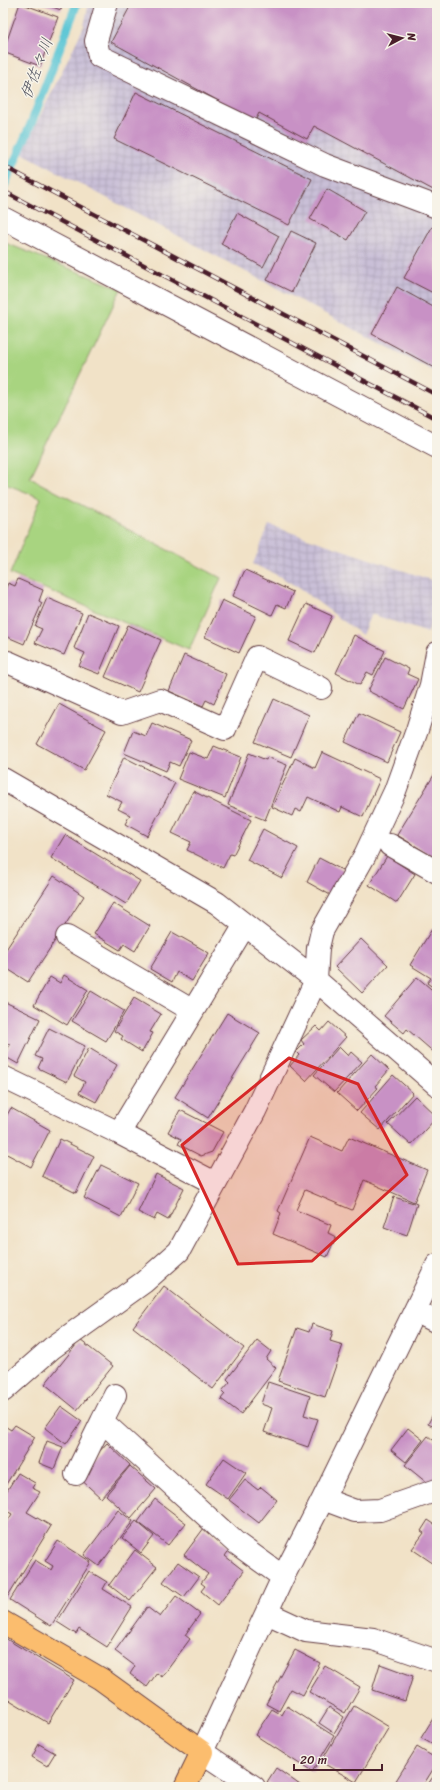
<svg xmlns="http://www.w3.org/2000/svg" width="440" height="1790" viewBox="0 0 440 1790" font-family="Sriracha,'Klee One',sans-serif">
<defs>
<pattern id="industrial-grid" width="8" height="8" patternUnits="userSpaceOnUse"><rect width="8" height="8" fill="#c9bfd7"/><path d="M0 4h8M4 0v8" fill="none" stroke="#aea4b9"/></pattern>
</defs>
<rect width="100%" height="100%" fill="#f7f3e8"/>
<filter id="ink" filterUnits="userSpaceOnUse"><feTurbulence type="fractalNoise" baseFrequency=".025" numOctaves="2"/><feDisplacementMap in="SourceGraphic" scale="8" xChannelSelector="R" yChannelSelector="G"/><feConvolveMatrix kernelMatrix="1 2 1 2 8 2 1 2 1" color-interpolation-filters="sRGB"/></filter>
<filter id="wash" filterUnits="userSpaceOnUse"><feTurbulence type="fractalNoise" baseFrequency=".012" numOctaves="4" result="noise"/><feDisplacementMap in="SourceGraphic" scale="16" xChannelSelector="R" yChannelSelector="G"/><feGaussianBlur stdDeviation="0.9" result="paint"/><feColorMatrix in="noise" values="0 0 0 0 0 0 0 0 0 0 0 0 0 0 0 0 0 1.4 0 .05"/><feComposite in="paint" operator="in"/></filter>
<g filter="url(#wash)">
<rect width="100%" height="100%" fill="#f1e2c7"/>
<path fill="url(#industrial-grid)" d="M89,3H437V373L22,153L84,26Z
M269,525L437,582V597L428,633L371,614L362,635L299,588L279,576L253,564Z"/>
<path fill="#a8d480" stroke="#797a56" d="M3,242L121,289L30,478L221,578L189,650L10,574L41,498L3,483Z"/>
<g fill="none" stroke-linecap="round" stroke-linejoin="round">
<path stroke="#5bc6d5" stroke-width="9" d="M3,188L31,124L77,3"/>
</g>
<g id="blocks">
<path fill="#c891c5" d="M20,3L58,17L40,66L3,52Z
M41,3H63L61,10Z
M132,3H437V192L314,126L307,139L259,113L255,121L111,42Z
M136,92L312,179L289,225L114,139Z
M327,189L365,211L348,240L310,219Z
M237,213L279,236L263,267L221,244Z
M432,227L437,230V295L404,278Z
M291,231L316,243L292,292L267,280Z
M397,287L437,309V369L372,334Z
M245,570L293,592L286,608L277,604L272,615L233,596Z
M18,579L43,590L39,601L42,603L24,644L3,635V624L6,617L3,616V596L8,583L15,586Z
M47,598L82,613L64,655L35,643L42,629L35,626Z
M222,600L256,616L239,653L205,637Z
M306,604L332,616L315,653L289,641Z
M88,613L119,626L99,674L79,666L85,653L74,648Z
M128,625L161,640L138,692L105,677Z
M354,635L385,651L373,675L367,672L360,685L336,673Z
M184,655L226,674L214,704L206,700L203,706L169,691Z
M385,657L409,669L407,674L418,679L404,709L368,691Z
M274,699L309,715L291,757L255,742Z
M59,704L106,730L84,770L37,744Z
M359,713L400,732L387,762L345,742Z
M152,723L191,740L179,766L170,762L166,771L124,753L133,731L146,736Z
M214,746L241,757L225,798L178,779L189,752L208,759Z
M322,752L380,779L363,817L342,807L340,812L308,797L301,812L295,809L292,816L272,807L295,758L315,768Z
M249,753L266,760L267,757L287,765L265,820L228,805Z
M124,757L175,783L147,836L125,824L130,815L118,809L122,802L106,794Z
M437,770V859L397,835Z
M193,791L251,820L233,855L230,854L223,868L187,850L191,842L172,833Z
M263,829L298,848L282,878L247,860Z
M65,835L140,881L126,904L51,858Z
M387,856L415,874L397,903L369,885Z
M319,858L346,872L334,897L307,882Z
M54,876L84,896L28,982L3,966V954Z
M113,903L150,926L135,951L124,944L120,950L94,934Z
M432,929L437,932V990L427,983L431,978L410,965Z
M172,932L209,953L192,981L177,972L172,982L150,969Z
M361,939L388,965L362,993L335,967Z
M64,975L88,990L67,1025L34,1005L50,977L60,983Z
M417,977L437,994V1055L407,1029L404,1033L384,1016Z
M91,991L124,1011L106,1041L72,1021Z
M134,998L161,1014L150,1032L153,1033L142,1052L121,1039L123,1036L114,1031Z
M3,1001L40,1019L18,1064L4,1056L10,1045L3,1042Z
M227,1013L260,1033L208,1118L175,1097Z
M329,1022L346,1037L306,1081L290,1066L299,1055L296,1052L304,1044L301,1040L316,1026L321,1031Z
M49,1028L85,1046L67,1082L38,1068L42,1059L35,1056Z
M339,1047L348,1056L351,1052L362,1062L334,1092L314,1075Z
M89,1048L117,1065L96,1102L79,1093L85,1082L74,1076Z
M372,1054L389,1070L375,1086L378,1088L357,1111L337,1093Z
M393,1075L413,1093L380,1130L360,1113Z
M415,1096L437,1117L411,1145L388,1124Z
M11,1108L50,1130L31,1167L3,1152V1133L5,1129L3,1128V1122Z
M180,1110L223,1132L212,1152L201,1156L178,1144L181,1139L168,1132Z
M310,1137L342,1151L349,1137L427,1170L414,1202L364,1180L352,1210L305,1190L296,1210L331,1225L328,1233L336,1237L327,1257L273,1234L281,1213L278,1211Z
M60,1139L94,1156L76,1193L42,1176Z
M101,1165L138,1183L121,1217L84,1198Z
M156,1174L184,1188L168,1220L157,1214L154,1220L138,1212Z
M394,1197L417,1204L407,1235L384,1227Z
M164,1286L244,1348L213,1389L133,1327Z
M312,1324L333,1331L330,1341L343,1345L325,1397L278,1381L297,1328L309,1332Z
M80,1340L113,1366L77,1410L45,1384Z
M257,1340L271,1351L266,1359L276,1368L241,1414L221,1399L225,1394L222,1391L230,1382L227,1379Z
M268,1382L310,1396L304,1415L318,1419L308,1447L264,1432L272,1408L261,1404Z
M61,1406L82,1421L66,1444L45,1428Z
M437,1406V1428L428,1424Z
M3,1425L11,1430L15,1425L35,1437L5,1486L3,1485Z
M408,1428L423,1440L406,1462L391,1450Z
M428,1436L437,1443V1481L432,1487L405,1465Z
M47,1441L63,1447L54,1469L39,1463Z
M107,1443L130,1465L101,1498L77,1476Z
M224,1458L246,1473L228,1499L206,1484Z
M130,1466L156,1489L131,1518L106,1495Z
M18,1473L35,1483L32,1488L40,1492L27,1512L51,1526L6,1599L3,1598V1528L12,1514L3,1509V1497Z
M245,1480L258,1490L261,1487L277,1500L259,1523L229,1500Z
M155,1499L186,1523L168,1545L138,1522Z
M118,1510L133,1521L99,1566L84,1555Z
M428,1520L437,1526V1566L412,1549L424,1533L421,1531Z
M136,1521L154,1536L141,1553L122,1538Z
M204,1528L230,1549L225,1556L244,1571L218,1605L201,1591L205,1586L201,1583L208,1574L184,1555Z
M58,1541L91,1562L51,1626L10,1600L35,1560L51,1570L53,1566L45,1561Z
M135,1550L157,1567L130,1601L109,1585Z
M178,1562L199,1577L184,1597L163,1582Z
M89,1571L107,1582L103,1589L132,1607L107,1647L79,1629L76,1634L57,1622Z
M176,1596L200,1614L185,1635L190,1639L162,1677L157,1673L147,1687L130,1674L135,1666L115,1651L147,1607L160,1617Z
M3,1637L74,1680L48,1723L3,1696Z
M295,1650L320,1663L303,1695L291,1689L279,1711L266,1704Z
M380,1664L413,1676L405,1701L372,1690Z
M325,1666L360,1687L345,1713L309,1692Z
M287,1706L334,1736L312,1772L255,1735L272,1709L282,1715Z
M354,1706L389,1727L356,1782L321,1762Z
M329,1707L344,1717L334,1733L319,1723Z
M437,1712V1747L421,1738Z
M39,1744L55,1753L47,1766L32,1757Z
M417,1747L437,1759V1763L422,1787H392Z
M276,1768L300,1785L298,1787H275L267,1782Z
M437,1771V1787H426Z"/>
</g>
</g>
<g filter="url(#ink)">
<use href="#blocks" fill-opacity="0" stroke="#633c42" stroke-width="1"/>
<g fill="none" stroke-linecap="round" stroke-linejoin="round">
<g stroke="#633c42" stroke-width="24">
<path id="minor" d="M107,3L96,41L99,56L325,165L437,207
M3,218L437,447
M3,664L8,662L122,713L160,700L225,729L257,657L321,688
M3,779L217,903L316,980L437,1085
M390,845L437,872
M67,937L193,1011
M3,1077L119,1133L215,1183
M119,1133L245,925
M415,1311L437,1322
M3,1391L52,1348L144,1282L179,1251L255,1111L316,980L318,948L322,931L365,855L395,791L417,730L431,685L437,653
M115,1395L102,1421L236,1543L283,1577
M76,1474L102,1421
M323,1499L355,1511L380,1510L437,1490
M267,1613L306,1631L373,1639L437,1661
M254,1787L202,1752L283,1577L323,1499L437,1265"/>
</g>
<g stroke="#633c42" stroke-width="24">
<path id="major" d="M3,1622L101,1679L202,1752L185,1787"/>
</g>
<use href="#minor" stroke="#fff" stroke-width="22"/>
<use href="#major" stroke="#fbbd6e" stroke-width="22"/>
<g stroke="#4a1f2b" stroke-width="4.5">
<path id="rail" d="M3,166L437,395
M3,191L437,419"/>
</g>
<use href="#rail" stroke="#f7f3e8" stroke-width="3" stroke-dasharray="9" stroke-linecap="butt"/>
</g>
</g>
<path fill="#d62828" fill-opacity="0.2" stroke="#d62828" stroke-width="3" stroke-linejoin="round" d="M289,1058L358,1084L407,1175L312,1261L238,1264L182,1145Z"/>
<g text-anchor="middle" stroke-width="3" stroke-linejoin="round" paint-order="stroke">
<g font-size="16" font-style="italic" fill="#4f515e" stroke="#f7f3e8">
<text transform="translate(36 68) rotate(-69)" y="6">伊佐々川</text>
</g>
</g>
<rect width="440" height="1790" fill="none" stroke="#f7f3e8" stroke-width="16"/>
<g transform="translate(402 38) rotate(83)" stroke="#f7f3e8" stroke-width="3" paint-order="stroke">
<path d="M0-3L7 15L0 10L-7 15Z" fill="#4a1f2b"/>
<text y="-6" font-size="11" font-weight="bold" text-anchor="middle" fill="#4a1f2b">N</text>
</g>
<path d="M294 1764v6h88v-6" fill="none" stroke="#4a1f2b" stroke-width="2"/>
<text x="300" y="1764" font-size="12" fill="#4a1f2b" stroke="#f7f3e8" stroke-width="3" paint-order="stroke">20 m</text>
</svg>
